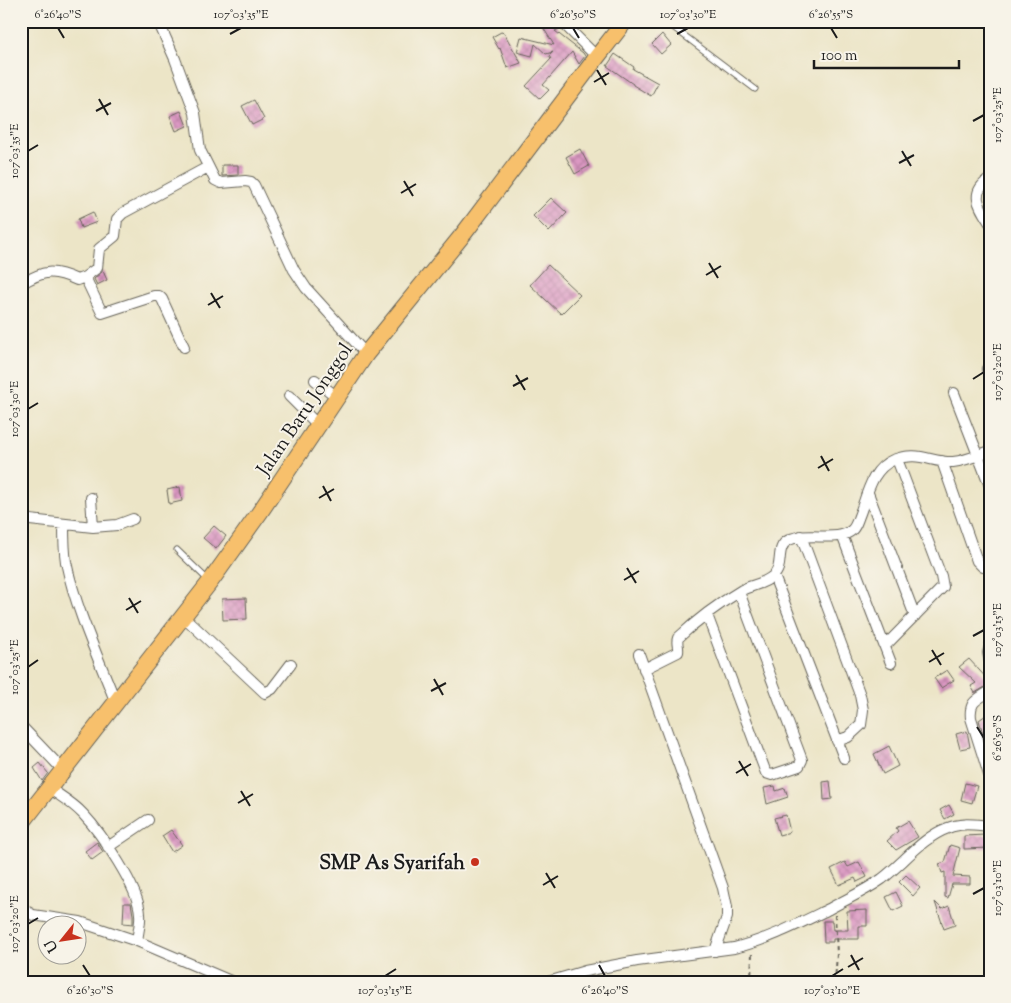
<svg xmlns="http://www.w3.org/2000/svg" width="1011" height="1003" viewBox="0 0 1011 1003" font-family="'Sorts Mill Goudy',serif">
<defs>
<pattern id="building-cross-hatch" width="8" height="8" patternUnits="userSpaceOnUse" patternTransform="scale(1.25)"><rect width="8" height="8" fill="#db98c2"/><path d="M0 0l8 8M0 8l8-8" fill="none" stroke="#bb82a6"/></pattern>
</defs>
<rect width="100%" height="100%" fill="#f7f3e8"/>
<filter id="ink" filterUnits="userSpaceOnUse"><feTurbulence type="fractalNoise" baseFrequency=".02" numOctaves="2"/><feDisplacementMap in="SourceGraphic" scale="10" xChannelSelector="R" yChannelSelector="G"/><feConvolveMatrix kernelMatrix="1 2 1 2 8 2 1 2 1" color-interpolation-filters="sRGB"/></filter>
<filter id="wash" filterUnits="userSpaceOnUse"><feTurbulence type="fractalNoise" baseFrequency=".0096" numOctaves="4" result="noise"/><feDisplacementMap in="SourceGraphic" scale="20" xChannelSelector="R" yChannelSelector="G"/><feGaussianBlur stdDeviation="1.12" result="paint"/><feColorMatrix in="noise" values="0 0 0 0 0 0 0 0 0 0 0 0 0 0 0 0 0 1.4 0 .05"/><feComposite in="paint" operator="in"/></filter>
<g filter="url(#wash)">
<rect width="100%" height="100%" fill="#ece5c7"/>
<g id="blocks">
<path fill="url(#building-cross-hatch)" d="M539,21H554L559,29L555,31L583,53L585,56L579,64L572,52L543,85L549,90L540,99L526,86L551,59L549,56L553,52L546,54L535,44L532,56L517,52L521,37L554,45Z
M501,32L504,33L521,63L507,68L500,48L499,49L492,37Z
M662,34L671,45L661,54L652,44Z
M615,54L634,67L633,69L658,83L651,96L633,85V84L607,66Z
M254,100L264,119L252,125L242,106Z
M181,111L187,126L176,131L170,116Z
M580,149L589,166L575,174L566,157Z
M222,165H238V175L222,176Z
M551,198L567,213L549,232L533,216Z
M93,212L97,222L81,228L78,219Z
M548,265L580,295L561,314L530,285Z
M103,271L107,280L97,285L94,279Z
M180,487L182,501L169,504L167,490Z
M214,526L226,536L216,549L203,538Z
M246,598L247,619L223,620L222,599Z
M969,659L990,682V684L975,693L971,686L976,683L959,667Z
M947,670L954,680L941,688L934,678Z
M986,715L990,719V733L984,737L979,720Z
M967,731L970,747L960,749L956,734Z
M889,746L898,766L883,774L874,754Z
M40,763L48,773L42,781L34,768Z
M830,781L832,799L824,800L823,782Z
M965,783L977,786L972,803L961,800Z
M775,786L776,791L785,788L788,797L767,804L764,788Z
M949,805L954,814L945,819L940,810Z
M786,815L790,832L779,835L774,818Z
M908,821L918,837L896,850L887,841L898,831L896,828Z
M171,830L182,845L172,852L162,836Z
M985,835L990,837V848L964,849V836Z
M97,842L103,852L92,860L85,851Z
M950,845L960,848L953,876L970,877V884H952L948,898L945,897V872L942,873L939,864L945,862Z
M845,862L848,867L859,862L867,877L857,882L855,878L839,885L831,869Z
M906,875L920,888L913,896L899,882Z
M896,892L903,906L893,911L886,897Z
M935,902L942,909L949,906L955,925L944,929Z
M124,903H131L133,915V924L123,923Z
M867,910V926H859V939H833V942H824L823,921H832L833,930H848L847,911Z"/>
</g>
</g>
<g filter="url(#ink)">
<use href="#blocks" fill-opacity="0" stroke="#656258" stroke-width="1"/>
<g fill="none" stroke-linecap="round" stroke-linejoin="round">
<g stroke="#656258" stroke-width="7">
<path id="lane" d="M665,21L755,89
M177,550L208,580"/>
</g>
<g stroke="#656258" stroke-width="12">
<path id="street" d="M158,21L175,59L195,113L200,150L215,180L221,183L245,181L251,182L254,185L294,270L306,288L366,354
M561,21L597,57
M990,179C969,193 979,206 990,223
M85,277L102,313L154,296H159L162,299L184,347
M21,284C44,270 53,269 77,280L85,277L97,268L99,249L115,236L117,219L123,213L208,167
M990,368L987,369L990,376
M315,380L337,397
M954,393L990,486
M289,396L319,426
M942,461L977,561L983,567L990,565
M868,493L915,616
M91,498L93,527
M21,512L24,516L30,520L93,527L117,525L133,519
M64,524C64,536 64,549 66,562C76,610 98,657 116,703
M842,535L891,663
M801,536L860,695L863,710L861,725L848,737L837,741
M774,576L844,758
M707,615L766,773L772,775L799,766L802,760L739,592
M183,616L265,693L272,689L291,664
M885,646L943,587L941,576L897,459
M990,646L988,653L990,662
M639,654L723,888L727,907V917L715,951
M644,669L678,652C679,647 676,643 678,638C697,620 720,603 742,590C752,585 764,584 773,576C785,566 774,547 789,540C807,531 838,543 852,530C856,526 857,521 859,516C867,496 871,469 893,460C919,450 931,463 953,462C965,461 979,455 990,451
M990,691C977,700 969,701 971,718L990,778
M21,726L63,770
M49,788C60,796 73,803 83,814C101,833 139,888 140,914C141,922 138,932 137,941
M108,847L148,820
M21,908L33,915L80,922L137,941L233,982
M548,982L585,971L637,961L734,948C767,940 798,924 829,909C847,899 865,891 882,879C903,863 923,837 948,828C961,822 976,825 990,826"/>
</g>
<g stroke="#656258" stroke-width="18">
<path id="primary" d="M21,824L210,582L260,512L366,354L465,232L597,57L625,21"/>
</g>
<path stroke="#656258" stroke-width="2" stroke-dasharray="4 4" stroke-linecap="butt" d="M751,982L752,952
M835,982L837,954L835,915"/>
<use href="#lane" stroke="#fff" stroke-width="5"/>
<use href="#street" stroke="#fff" stroke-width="10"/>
<use href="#primary" stroke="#f7c06c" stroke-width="16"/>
</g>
</g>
<path fill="none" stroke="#1c1c1c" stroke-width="2" d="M58,28L64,38M573,28L579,38M831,28L837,38M230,34L241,28M677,34L688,28M597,70L606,85M594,82L609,73M99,99L108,115M96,111L111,103M973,121L984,115M28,151L38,145M902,151L911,166M899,163L914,155M404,181L413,196M401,193L416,184M709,263L718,278M706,275L721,266M211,293L220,308M208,305L223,296M516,375L525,390M973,379L984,372M513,386L528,378M28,409L38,403M821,456L829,471M818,468L833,459M323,486L331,501M319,498L334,489M627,568L636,583M624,580L639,571M129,598L138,613M126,610L141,601M973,636L984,630M932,650L941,665M929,662L944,653M28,667L38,660M434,679L443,695M431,691L446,683M977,727L984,738M739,761L748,776M736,773L751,764M241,791L250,806M238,803L253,794M546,873L555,888M543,885L558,876M973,894L984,888M28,924L38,918M851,955L859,970M83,965L90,976M599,965L605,976M848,967L863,958M385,976L396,969M832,976L843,969"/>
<circle fill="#c8321e" stroke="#f7f3e8" stroke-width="2" cx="475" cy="862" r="5"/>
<g text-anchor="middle" stroke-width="4" stroke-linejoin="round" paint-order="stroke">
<g font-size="20" fill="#1c1c1c" stroke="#f7f3e8">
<text transform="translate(304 409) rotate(-56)" y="7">Jalan Baru Jonggol</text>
</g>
<g font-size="20" font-weight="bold" fill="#1c1c1c" stroke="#f7f3e8" text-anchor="end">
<text x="465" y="869">SMP As Syarifah</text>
</g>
</g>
<rect width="1011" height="1003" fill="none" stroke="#f7f3e8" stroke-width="55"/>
<g transform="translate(62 940) rotate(240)"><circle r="24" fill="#f7f3e8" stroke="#9f9d96"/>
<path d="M0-4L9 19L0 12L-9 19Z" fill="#c8321e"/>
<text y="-8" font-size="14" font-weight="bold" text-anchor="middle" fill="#1c1c1c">U</text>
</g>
<path d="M814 60v8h145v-8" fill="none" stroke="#1c1c1c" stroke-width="2.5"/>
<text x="821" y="60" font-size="15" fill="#1c1c1c" stroke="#f7f3e8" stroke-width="4" paint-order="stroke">100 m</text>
<rect x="28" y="28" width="956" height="948" fill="none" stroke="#1c1c1c" stroke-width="2"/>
<g font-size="12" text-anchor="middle" fill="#1c1c1c">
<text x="58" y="18">6°26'40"S</text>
<text x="241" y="18">107°03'35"E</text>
<text x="573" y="18">6°26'50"S</text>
<text x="688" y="18">107°03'30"E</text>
<text x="831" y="18">6°26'55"S</text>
<text transform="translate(997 115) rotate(-90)" y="4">107°03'25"E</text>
<text transform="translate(14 151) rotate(-90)" y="4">107°03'35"E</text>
<text transform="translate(997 372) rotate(-90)" y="4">107°03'20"E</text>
<text transform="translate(14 409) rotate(-90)" y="4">107°03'30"E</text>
<text transform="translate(997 630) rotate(-90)" y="4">107°03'15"E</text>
<text transform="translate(14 667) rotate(-90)" y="4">107°03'25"E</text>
<text transform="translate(997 738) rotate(-90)" y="4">6°26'50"S</text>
<text transform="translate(997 888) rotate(-90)" y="4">107°03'10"E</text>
<text transform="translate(14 924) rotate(-90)" y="4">107°03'20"E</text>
<text x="90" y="994">6°26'30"S</text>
<text x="385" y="994">107°03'15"E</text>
<text x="605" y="994">6°26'40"S</text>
<text x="832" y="994">107°03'10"E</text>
</g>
</svg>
